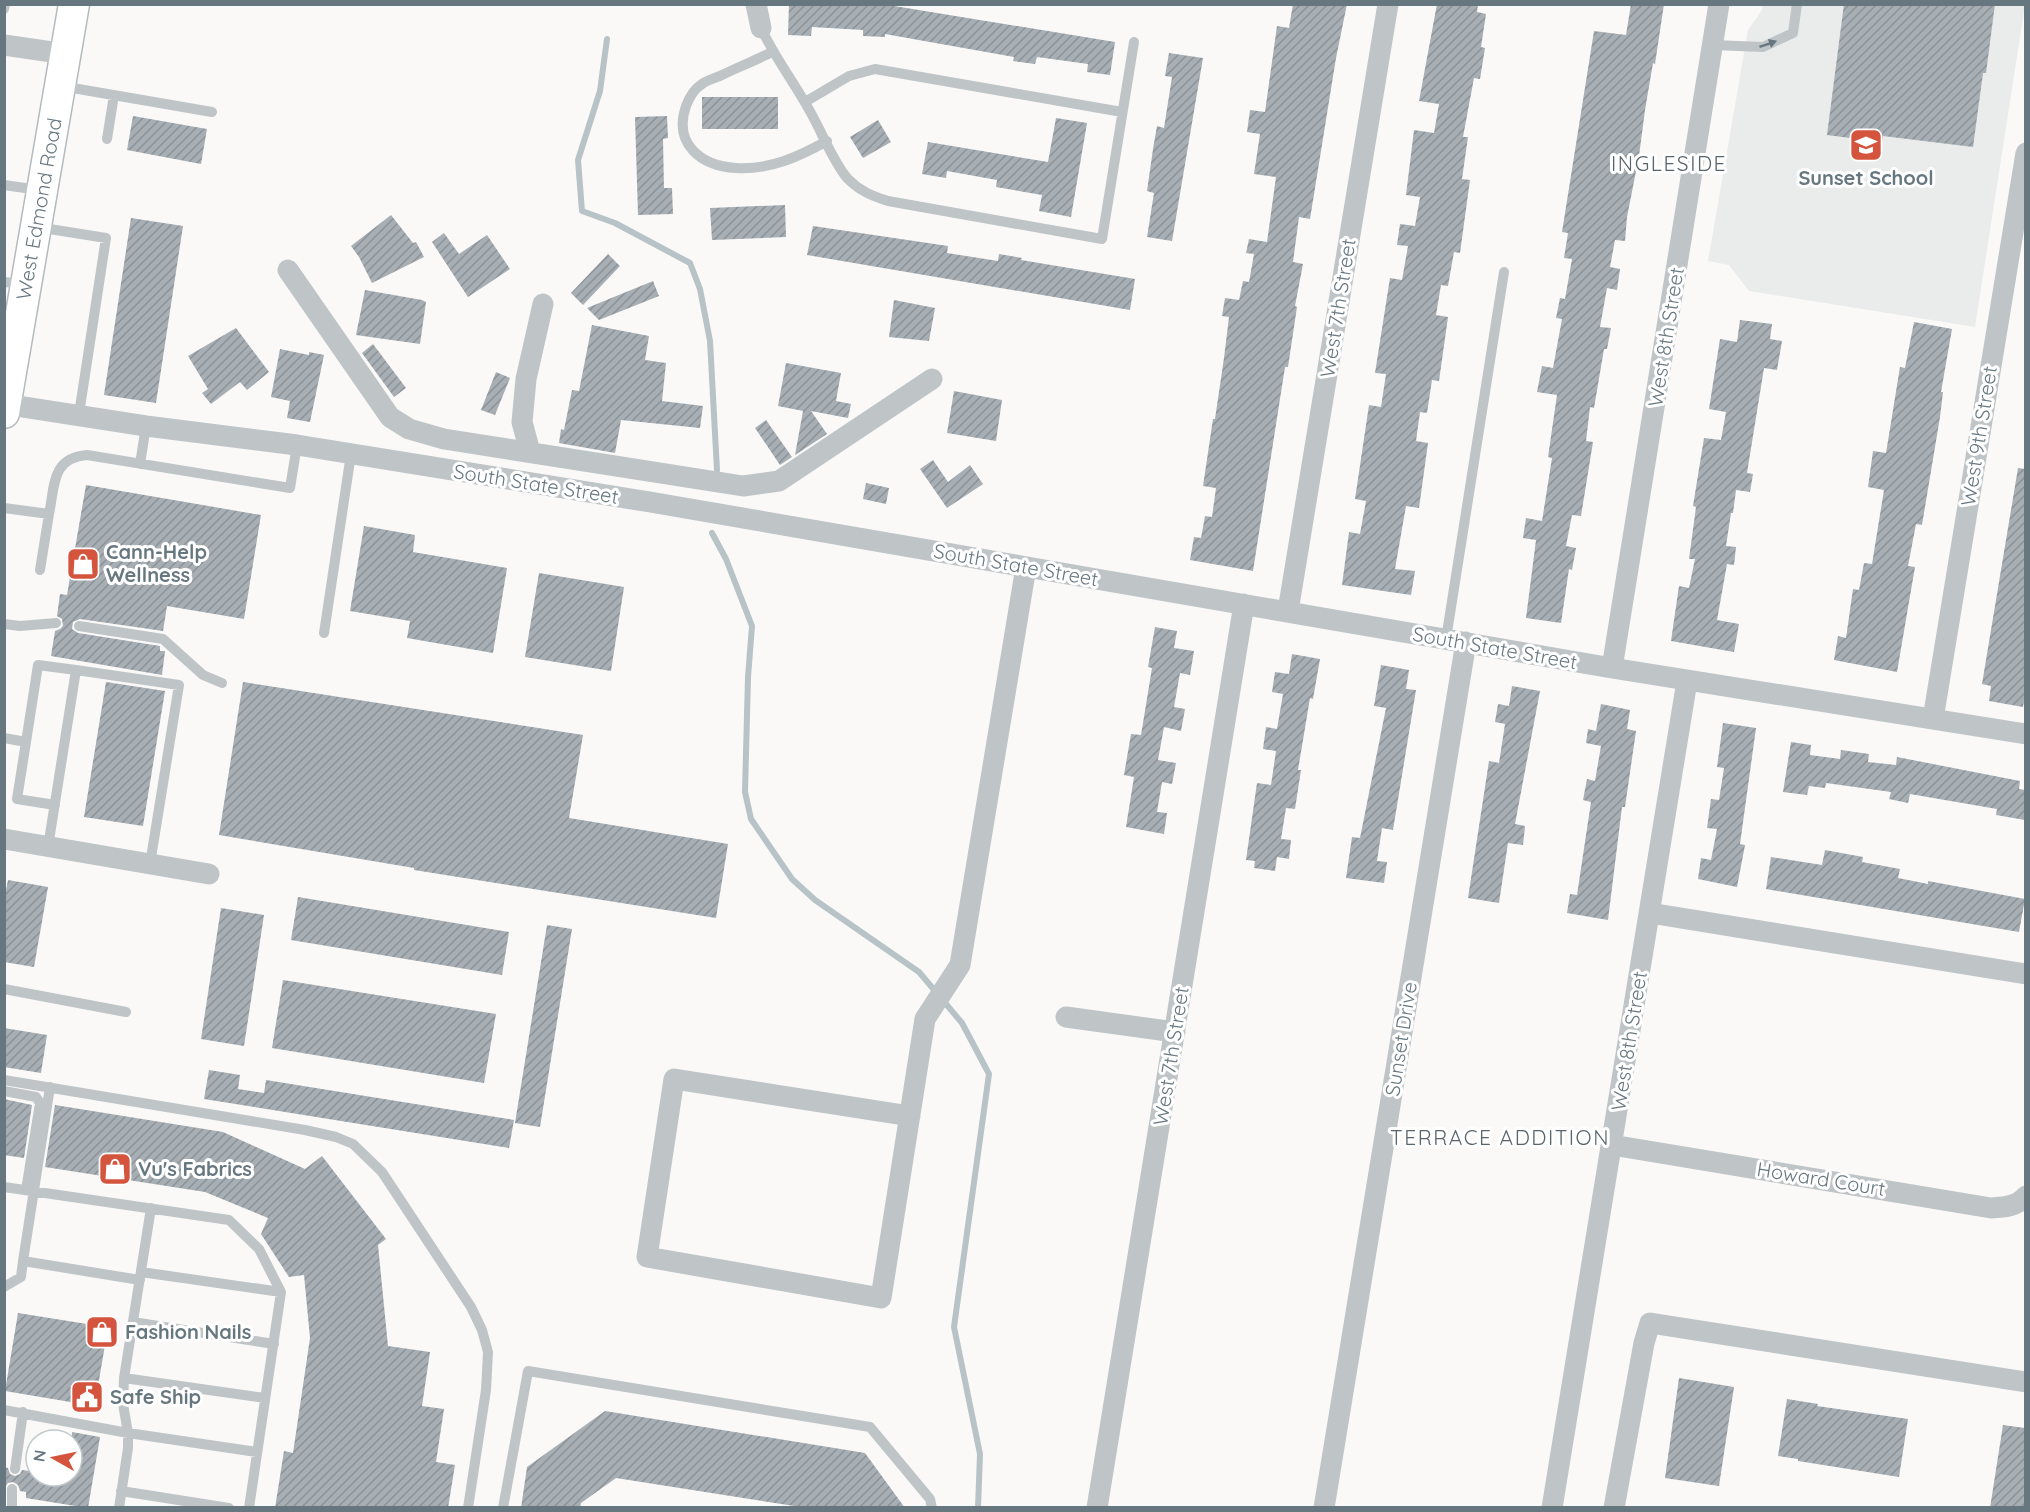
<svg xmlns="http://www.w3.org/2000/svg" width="2030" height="1512" viewBox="0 0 2030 1512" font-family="Quicksand,sans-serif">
<defs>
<pattern id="building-hatch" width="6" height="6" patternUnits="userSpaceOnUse" patternTransform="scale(1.5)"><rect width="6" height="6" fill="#a7afb4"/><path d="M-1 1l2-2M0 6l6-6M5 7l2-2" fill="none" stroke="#8c9398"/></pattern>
</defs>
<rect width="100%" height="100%" fill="#faf9f8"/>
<path fill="#eaebeb" d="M1763,5H2025L1975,327L1749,291L1729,265L1708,261L1748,30L1762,10Z"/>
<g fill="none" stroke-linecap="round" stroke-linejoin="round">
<path stroke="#b7c3c6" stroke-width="6" d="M607,39L600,91L578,160L582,211L615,223L690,263L700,289L710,341L717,470
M712,533L726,559L752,626L748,677L745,792L751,819L792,879L815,900L919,972L962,1023L989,1074L954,1327L980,1454L978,1508"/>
</g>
<path fill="url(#building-hatch)" d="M789,4L888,5L1115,42L1110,75L1087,72L1088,64L1037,57L1035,64L1013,61L1014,57L885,34V37L863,36V30L812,27L811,36L788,35Z
M1293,4H1347L1336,58L1310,219L1299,217L1293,262L1303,264L1295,306L1297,307L1288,367H1285L1253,571L1190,560L1194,537L1201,538L1205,516L1212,517L1216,488L1203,486L1213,419H1215L1224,358L1229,317L1222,316L1225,298L1239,300L1243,281L1249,282L1254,254L1246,253L1249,239L1267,242L1276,177L1254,174L1260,134L1247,132L1250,110L1265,112L1277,26L1289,28Z
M1437,4H1478L1477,12L1486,14L1481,47L1485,48L1480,79L1474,78L1463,137H1468L1462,179L1470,180L1460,253L1454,252L1448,286L1441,285L1436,315L1448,317L1439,381L1432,380L1427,413L1420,412L1416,441L1428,443L1419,508L1406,506L1395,569L1415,571L1411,595L1342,585L1349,532L1360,534L1366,501L1355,499L1369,405L1381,407L1386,374L1375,373L1390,278L1402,280L1408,246L1397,245L1400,224L1415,226L1420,197L1406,195L1414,130L1434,133L1439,104L1419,101Z
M1631,4H1664L1655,64L1653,63L1645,110L1639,156L1627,217L1625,241L1615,240L1610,267L1620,269L1617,290L1607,288L1600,327L1611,328L1607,349H1604L1594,408L1590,407L1586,441L1593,442L1581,516L1572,515L1566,546L1576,548L1572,570L1569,569L1561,623L1526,618L1536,540L1523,538L1526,518L1542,521L1552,458L1548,457L1557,395L1537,392L1542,366L1553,368L1562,319L1556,318L1560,298L1565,299L1572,259L1564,258L1568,233L1562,232L1594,31L1626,35Z
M1844,4H1995L1986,73H1983L1973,147L1883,136L1882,142L1827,135Z
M1169,53L1203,58L1172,241L1147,237L1154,193L1147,191L1153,149L1157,126L1164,128L1172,77L1165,76Z
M702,97H778V129H702Z
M133,116L207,129L201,164L127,150Z
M667,116L668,138L663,139L664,188H672L673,214L638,215L635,117Z
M1056,118L1087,123L1071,217L1039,211L1042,195L996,187L997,180L947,171L946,178L922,174L928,142L1048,162Z
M878,120L891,142L863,158L850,137Z
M785,205L786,237L712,240L710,208Z
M391,215L413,243L416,242L424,257L372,283L359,257L351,246Z
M131,218L183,226L156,403L104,395Z
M813,226L948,246L947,253L998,261L999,254L1022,258L1021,260L1135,279L1130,310L807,255Z
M444,233L459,254L487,235L510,269L468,297L432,242Z
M608,254L620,266L583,305L571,293Z
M653,281L659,296L599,320L587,308Z
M365,290L422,300L426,302L420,344L356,335Z
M894,300L935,308L929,341L889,337Z
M1740,320L1772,324L1770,339L1782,341L1777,370L1764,368L1747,473L1753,474L1750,492L1736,490L1733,513H1731L1726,546L1736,547L1734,565L1727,564L1717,620L1739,624L1734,652L1671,641L1679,586L1689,588L1695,559H1689L1696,507L1693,506L1704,438L1721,440L1726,412L1709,409L1720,339L1737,342Z
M1914,322L1952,329L1941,392H1943L1940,417L1922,525L1916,524L1908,566L1915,567L1897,672L1834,660L1838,636L1846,638L1853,589L1859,590L1864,563L1872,564L1884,490L1868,487L1873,451L1886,453L1900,367L1905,368Z
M592,325L649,336L645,360L666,363L662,401L703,406L700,428L621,420L615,453L559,443L561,429L564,430L572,390L579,391Z
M236,328L269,372L247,390L240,382L211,404L202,393L208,389L188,356Z
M373,344L406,388L394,397L362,353Z
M280,349L309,355V352L324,355L310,422L287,418L290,401L271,397Z
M786,363L841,373L836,401L851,404L848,418L811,411L827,434L795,455L803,411L778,406Z
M496,372L510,378L495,415L481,410Z
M954,391L1002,400L996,441L947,433Z
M766,420L792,457L780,465L755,428Z
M933,460L948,482L970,465L983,484L947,508L920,469Z
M2018,468L2025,469V695L2023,707L1989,701L1991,686L1982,684Z
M866,483L889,488L886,504L863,499Z
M86,485L261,515L244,619L167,606L163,631L80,619L73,622L72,629L78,633L160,646V651H165L162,675L51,656L55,631L60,629L63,626L62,619L57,616L60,594L67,595Z
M364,526L415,535L413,552L507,568L493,653L407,638L410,621L350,611Z
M539,573L624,587L611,671L525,657Z
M1155,627L1177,631L1174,648L1194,651L1190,675L1180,673L1174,707L1185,709L1181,731L1164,727L1158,760L1176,763L1172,784L1162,782L1157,812L1167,813L1164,834L1126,827L1134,777L1124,775L1131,734L1141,735L1152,668L1148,667Z
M1292,654L1320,659L1313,699L1310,698L1298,770H1301L1295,809L1286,808L1281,839L1291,840L1289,859L1277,857L1275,871L1254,868L1255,861L1246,860L1257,783L1271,785L1276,751L1263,749L1266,727L1277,729L1283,694L1272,692L1275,672L1289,674Z
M1381,665L1409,670L1406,689L1416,690L1393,830L1382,828L1377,861L1387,862L1384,883L1346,878L1352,837L1360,838L1386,708L1374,706Z
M106,682L165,691L143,826L84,817Z
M243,682L583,735L569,818L728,844L716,918L414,870V868L219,835Z
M1512,686L1540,691L1515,824L1525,826L1523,845L1508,843L1499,903L1468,898L1489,761L1499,763L1505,724L1495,722L1498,704L1509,706Z
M1601,704L1630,710L1627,729L1636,731L1625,807H1622L1608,920L1567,913L1570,894L1577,895L1591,802L1583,800L1587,779L1595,781L1601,746L1586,743L1588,729L1596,731Z
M1723,723L1756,728L1740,844L1745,845L1737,887L1698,879L1701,858L1711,860L1717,829L1707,828L1711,799L1719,800L1724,768L1717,767Z
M1791,742L1811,745L1810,755L1840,759L1841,750L1869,754L1868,762L1896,765L1897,757L2020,781L2019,789L2025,790V820L1996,815L1997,809L1910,794L1908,803L1889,799L1891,792L1826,783L1825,788L1809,786L1807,795L1783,792Z
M1825,850L1863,857L1862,862L1900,869L1898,878L1928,884V881L2025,899L2019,932L1766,889L1771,857L1822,865Z
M8,880L48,887L34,967L4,962V900Z
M298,897L509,932L502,975L291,940Z
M221,908L264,915L244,1046L201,1039Z
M547,925L572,929L540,1127L515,1123Z
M283,980L496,1014L484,1083L272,1048Z
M4,1028L47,1035L41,1073L4,1067Z
M209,1070L240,1075L238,1089L264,1093L266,1080L514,1120L509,1148L204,1099Z
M4,1099L32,1105L24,1158L4,1155Z
M55,1105L223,1132L305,1169L322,1156L386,1239L378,1245L388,1346L430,1352L422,1406L444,1409L436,1462L455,1465L448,1508H275L284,1451L293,1453L310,1338L304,1275L289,1277L261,1234L268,1218L205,1192L45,1167Z
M18,1313L112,1328L109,1346L105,1345L98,1386L103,1387L100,1407L5,1391Z
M1679,1378L1734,1387L1719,1486L1665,1478Z
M1787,1399L1818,1404L1817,1406L1908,1419L1899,1477L1798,1461V1459L1778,1456Z
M605,1411L865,1453L905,1508H807L616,1478L581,1503L580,1508H521L527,1467Z
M2003,1425L2025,1428V1508H1990Z
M72,1432L100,1437L88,1508L26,1498V1492L20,1491L18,1485L13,1482L8,1483L4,1488V1467L8,1468L10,1474L15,1476L20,1474L22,1470L36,1472V1476H72Z"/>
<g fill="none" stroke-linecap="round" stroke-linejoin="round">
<g stroke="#b4babe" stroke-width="33">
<path id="secondary" d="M4,413L74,4"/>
</g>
<path stroke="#bfc4c7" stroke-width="10" d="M4,9L5,4
M761,28C775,58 796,85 812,115C822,133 835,165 848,179C860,191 872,196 888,201L1102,239L1134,42
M1713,45L1763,47L1793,33L1797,4
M772,52C756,60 739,67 722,75C716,78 707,80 702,84C694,89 689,98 686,106C673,144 701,166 736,168C770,170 798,157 827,141
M61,86L212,112
M805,102L849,76L875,69L1122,112
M107,139L114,95
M4,185L39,190
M37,227L106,238L79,414
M4,282L25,284
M140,464L146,426
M4,508L49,514C55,486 51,458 87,455L290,488L297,445
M40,570L49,514
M4,624L20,626L56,623
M79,626L163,639L203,675L222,683
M324,633L351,454
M1446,639L1504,272
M76,670L179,685L150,864
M4,738L26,742L38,665L76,670L48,847
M26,742L17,799L55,805
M4,989L126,1012
M4,1080L305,1130L336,1137L353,1144L382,1172L471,1307L482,1330L488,1352L486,1390L468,1508
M50,1087L23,1261L140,1280
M4,1091L36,1097L40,1103L26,1190
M4,1187L229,1220L259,1249L281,1292L249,1508
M141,1272L281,1292
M4,1287L21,1277L23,1261
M133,1322L274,1344
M124,1378L265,1398
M4,1410L128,1433L257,1452
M15,1469L23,1412
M121,1491L229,1508
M12,1508V1489
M119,1508L128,1448V1433L123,1404L124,1378L151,1208
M503,1508L528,1371L870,1427L930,1499L932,1508"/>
<path stroke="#bfc4c7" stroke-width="21" d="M756,4L761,28
M4,45L66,54
M288,270L390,417L409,429L444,439L743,486L779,481L932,379
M4,404L146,426L297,445L650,502L1612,668L2026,734
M530,452L522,422L526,379L543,304
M1288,611L1388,4
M1612,668L1719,4
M1933,719L2026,153
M4,839L209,874
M1650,913L2026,974
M1066,1017L1175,1032
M910,1116L674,1079L647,1257L881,1298L925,1019L960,965L1026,567
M1612,1145L1991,1208C2004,1207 2016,1207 2026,1196
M1097,1508L1244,604
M1324,1508L1466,642
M1552,1508L1687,681
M1614,1508L1644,1343L1650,1323L2026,1382"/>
<use href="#secondary" stroke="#fff" stroke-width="30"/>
</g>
<defs><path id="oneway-solid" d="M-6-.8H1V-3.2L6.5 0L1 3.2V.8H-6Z" transform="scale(1.5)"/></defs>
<use fill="#677780" href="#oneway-solid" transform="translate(1768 44) rotate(-19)"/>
<defs>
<g id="school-square" transform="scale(1.725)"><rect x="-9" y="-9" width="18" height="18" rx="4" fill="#d4543e" stroke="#fff"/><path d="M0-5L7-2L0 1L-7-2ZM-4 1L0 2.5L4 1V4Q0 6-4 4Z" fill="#fff"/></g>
<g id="shop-square" transform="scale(1.725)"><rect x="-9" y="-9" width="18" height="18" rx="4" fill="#d4543e" stroke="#fff"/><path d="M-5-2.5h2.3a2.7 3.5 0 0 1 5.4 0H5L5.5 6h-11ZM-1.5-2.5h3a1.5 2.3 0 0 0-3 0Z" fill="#fff"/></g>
<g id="civic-square" transform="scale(1.725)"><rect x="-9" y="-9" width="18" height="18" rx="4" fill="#d4543e" stroke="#fff"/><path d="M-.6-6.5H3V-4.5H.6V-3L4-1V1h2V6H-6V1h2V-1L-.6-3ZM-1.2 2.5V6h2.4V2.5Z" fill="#fff"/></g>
</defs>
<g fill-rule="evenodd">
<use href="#school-square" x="1866" y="145"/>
<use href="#shop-square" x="83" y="564"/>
<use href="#shop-square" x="115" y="1169"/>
<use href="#shop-square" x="102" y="1332"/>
<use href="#civic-square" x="87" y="1397"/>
</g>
<g text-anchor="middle" stroke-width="6" stroke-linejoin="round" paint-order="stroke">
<g font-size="20" font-weight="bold" fill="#677780" stroke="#fff" text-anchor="start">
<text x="1866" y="185" text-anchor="middle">Sunset School</text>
<text x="106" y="559">Cann-Help<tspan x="106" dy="23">Wellness</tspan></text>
<text x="138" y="1176">Vu's Fabrics</text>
<text x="125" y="1339">Fashion Nails</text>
<text x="110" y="1404">Safe Ship</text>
</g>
<g font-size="20" fill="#677780" stroke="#fff">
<text transform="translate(39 209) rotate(-80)" y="7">West Edmond Road</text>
<text transform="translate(1338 308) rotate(-81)" y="7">West 7th Street</text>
<text transform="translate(1666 337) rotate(-81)" y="7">West 8th Street</text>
<text transform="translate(1979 436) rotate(-81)" y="7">West 9th Street</text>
<text transform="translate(536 484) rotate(9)" y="7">South State Street</text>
<text transform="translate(1016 565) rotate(10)" y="7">South State Street</text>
<text transform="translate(1495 648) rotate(10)" y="7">South State Street</text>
<text transform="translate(1401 1039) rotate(-81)" y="7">Sunset Drive</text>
<text transform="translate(1629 1041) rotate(-81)" y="7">West 8th Street</text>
<text transform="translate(1171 1056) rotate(-81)" y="7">West 7th Street</text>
<text transform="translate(1821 1179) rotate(9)" y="7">Howard Court</text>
</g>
<g font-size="21" letter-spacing="1.5" fill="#59656c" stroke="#fff">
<text x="1669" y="171">INGLESIDE</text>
<text x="1500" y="1145">TERRACE ADDITION</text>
</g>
</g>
<rect width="2030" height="1512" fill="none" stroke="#677780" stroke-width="12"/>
<g transform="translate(54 1458) rotate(279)"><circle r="28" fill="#ffffff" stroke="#c2c9cc" stroke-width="1.5"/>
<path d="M0-4.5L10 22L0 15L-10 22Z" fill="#d4543e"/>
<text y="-9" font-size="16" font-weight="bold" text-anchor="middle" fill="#677780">N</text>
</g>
</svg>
